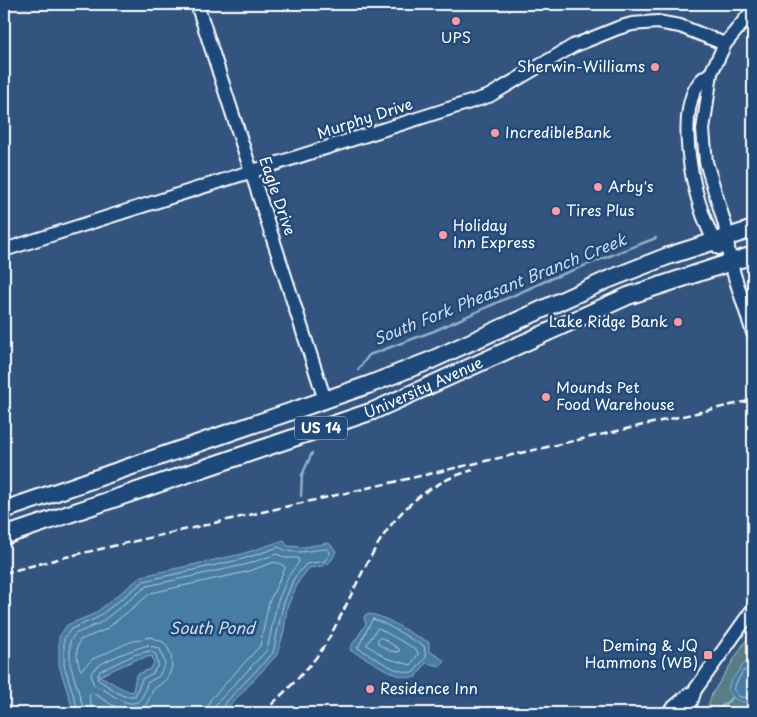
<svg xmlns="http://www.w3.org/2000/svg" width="757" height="717" viewBox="0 0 757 717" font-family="'Playpen Sans',sans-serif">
<rect width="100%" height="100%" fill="#33547e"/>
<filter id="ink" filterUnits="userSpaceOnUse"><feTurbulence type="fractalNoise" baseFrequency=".02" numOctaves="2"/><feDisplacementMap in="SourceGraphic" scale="10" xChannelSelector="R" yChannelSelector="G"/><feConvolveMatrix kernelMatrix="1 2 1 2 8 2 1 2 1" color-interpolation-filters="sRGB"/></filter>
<g filter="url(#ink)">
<path fill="#587e84" stroke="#acbec2" d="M753,629V713H706L712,694Z"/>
<path fill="#467ca3" stroke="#90b0c8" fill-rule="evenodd" d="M284,540L287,546L304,547L329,543L336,551C331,566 324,566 309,568L299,581L287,607L284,631L277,655L223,713H74L59,665V637L67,625L94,614L142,576L242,554ZM152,656L154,663L150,669L136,675L133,692C120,690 111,680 99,676L135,660Z
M366,614C384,613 410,635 429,642V651L445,661L441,666L426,663L416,677C393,680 372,659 351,651L350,648L366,624L364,618Z
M745,663H753L752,703C740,702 734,701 728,690L730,682Z"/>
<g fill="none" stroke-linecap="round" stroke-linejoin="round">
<path stroke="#b5cbda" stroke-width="1" d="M373,619C391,625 407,638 424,646L426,657L414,672C396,675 374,656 358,648Z
M378,628L417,650L418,654L411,665L386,658L367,645Z
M382,638L399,649V652L390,651L378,644V639Z
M148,645L160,649L165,664L159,676L147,683C141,713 125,704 106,691C102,688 97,688 93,683L91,674C95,662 135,649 148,645Z
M151,651L156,655L158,665L153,673L142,679L135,696H123L97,679L100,671L134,655Z
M753,668L743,671L733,689L740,697L753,698
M79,713L64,665V639L71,629L97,618L144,581L243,559L279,547C294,557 311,549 328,549L330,553L325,561L306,564L294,578L283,605L273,653L227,701L220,713
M85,713L70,664V641L75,634L100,623L147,586L244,565L277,554L285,558H298L299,562L289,575L277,603L267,650L216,704L213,713
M93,713L89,696L92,693C106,699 117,712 133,711C147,710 148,700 153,690C155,687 159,686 162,683C175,673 175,654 163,642L150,637L130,642L93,659L81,670C77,663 75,648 80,640L105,630L151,593L246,572L275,562L283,565L285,568L269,602L260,646L210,700L206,713"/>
<path stroke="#90b0c8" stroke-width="2.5" d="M749,207L753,203
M358,370L369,355L434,331L550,279L656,238
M301,496L302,475L312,453
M714,713L732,698"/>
<g stroke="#fff" stroke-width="16">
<path id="minor" d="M197,4L325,400
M753,10L725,44L711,73L703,130L706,162L725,225L730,262L753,333
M711,73C707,76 701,79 699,83C673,117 696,216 719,248
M4,250L489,96L573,46L618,28L632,24L657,22L680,26L725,44
M667,713L689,694
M682,713L691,702L695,690L753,609"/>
</g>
<g stroke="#fff" stroke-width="20">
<g id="major">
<path d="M4,510L368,385L429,361L607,280L668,256L753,229"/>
<path id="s1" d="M4,536L373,411L628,296L753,255"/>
</g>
</g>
<use href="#minor" stroke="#1f4a7a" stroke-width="12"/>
<use href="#major" stroke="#1f4a7a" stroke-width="16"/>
<path stroke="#fff" stroke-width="2.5" stroke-dasharray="8 4" stroke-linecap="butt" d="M4,573L74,555L753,400
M263,713C287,689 314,666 330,636C369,566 385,495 473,470"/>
</g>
</g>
<g fill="#ff9aa2" stroke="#1f4a7a" stroke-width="2">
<circle cx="456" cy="21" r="5"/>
<circle cx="655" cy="67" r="5"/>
<circle cx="495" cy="133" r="5"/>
<circle cx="598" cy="187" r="5"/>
<circle cx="556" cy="211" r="5"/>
<circle cx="443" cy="235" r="5"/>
<circle cx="678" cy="322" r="5"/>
<circle cx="546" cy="397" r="5"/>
<rect x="703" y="650" width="10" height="10" rx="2.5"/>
<circle cx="370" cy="689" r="5"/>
</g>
<g text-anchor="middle" stroke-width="5" stroke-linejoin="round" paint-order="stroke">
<rect fill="#1f4a7a" stroke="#bcc9d7" stroke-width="1" x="295" y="416.5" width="52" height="23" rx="4"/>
<g font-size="14" font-weight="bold" fill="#fff">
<text x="321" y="433">US 14</text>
</g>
<g font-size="15" fill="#fff" stroke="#1f4a7a" text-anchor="start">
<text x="456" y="43" text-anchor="middle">UPS</text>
<text x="645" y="72" text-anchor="end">Sherwin-Williams</text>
<text x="505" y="138">IncredibleBank</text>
<text x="608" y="192">Arby's</text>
<text x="566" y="216">Tires Plus</text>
<text x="453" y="231">Holiday<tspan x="453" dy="17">Inn Express</tspan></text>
<text x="668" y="327" text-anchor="end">Lake Ridge Bank</text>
<text x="556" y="393">Mounds Pet<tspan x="556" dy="17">Food Warehouse</tspan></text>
<text x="698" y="651" text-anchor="end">Deming &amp; JQ<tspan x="698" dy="17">Hammons (WB)</tspan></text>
<text x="380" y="694">Residence Inn</text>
</g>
<g font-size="15" fill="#fff" stroke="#1f4a7a">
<text transform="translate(365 119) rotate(-18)" y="5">Murphy Drive</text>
<text transform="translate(277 196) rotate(71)" y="5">Eagle Drive</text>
<text dy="5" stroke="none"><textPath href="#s1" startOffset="445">University Avenue</textPath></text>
</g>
<g font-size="16" font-style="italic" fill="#d1dee8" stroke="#1f4a7a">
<text transform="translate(500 289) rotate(-22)" y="6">South Fork Pheasant Branch Creek</text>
<text x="212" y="634">South Pond</text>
</g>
</g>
<rect width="757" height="717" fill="none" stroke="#1f4a7a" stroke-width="20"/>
<rect x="10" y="10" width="737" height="697" fill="none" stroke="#fff" stroke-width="2" filter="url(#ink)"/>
</svg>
